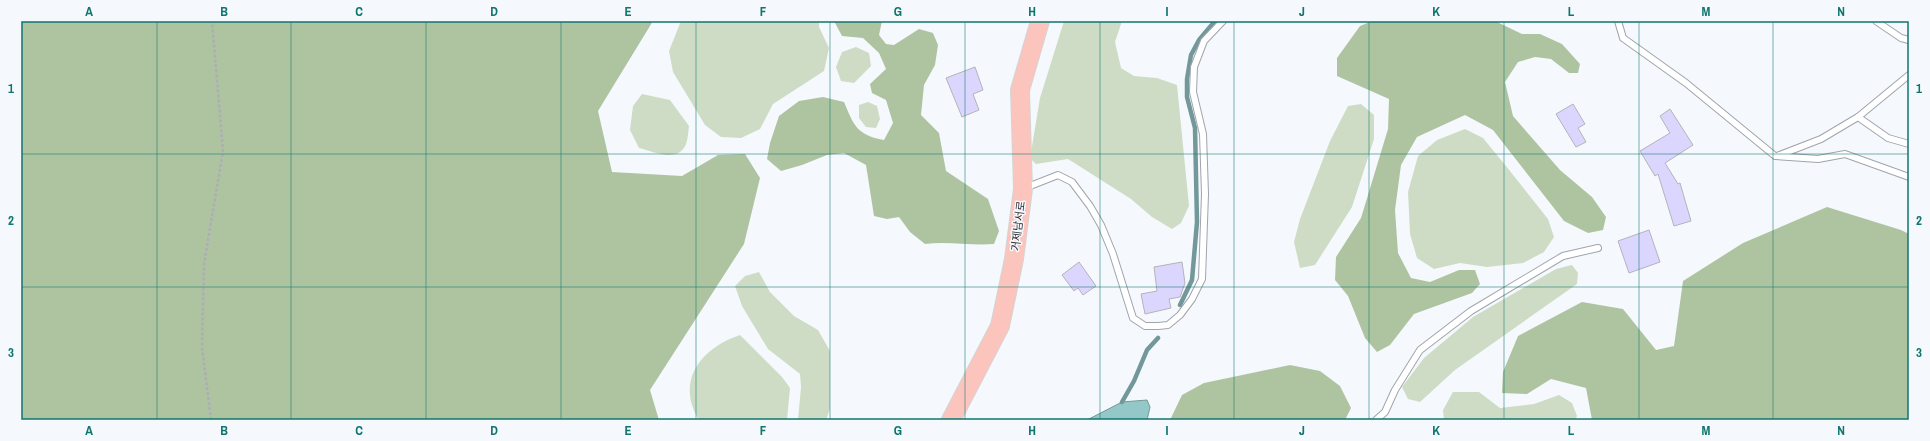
<svg xmlns="http://www.w3.org/2000/svg" width="1930" height="441" viewBox="0 0 1930 441" font-family="'Archivo Narrow','Noto Sans KR',sans-serif">
<rect width="100%" height="100%" fill="#f5f9fe"/>
<path fill="#cedcc5" d="M681,21H819V27L829,48L824,71L773,104L760,129L741,138L721,137L705,125L673,72L669,51Z
M1064,21H1122L1115,42L1121,68L1134,76L1157,78L1177,85L1189,206L1181,223L1172,229L1152,217L1131,199L1068,159L1036,164L1030,158L1040,98Z
M856,47L869,53L871,66L854,83L841,81L836,67L842,52Z
M642,94L670,100L689,126C688,132 688,143 684,148C674,162 652,151 639,148L630,130L633,106Z
M868,102L877,106L880,119L876,128L866,127L859,118V105Z
M1361,104L1374,115V139L1352,207L1315,265L1300,268L1294,242L1300,219L1330,141L1348,106Z
M1465,129L1483,138L1510,171L1548,219L1554,237L1544,252L1523,263L1487,267L1460,263L1434,269L1417,258L1410,234L1408,192L1418,156L1437,140Z
M1572,265L1578,273L1577,284L1455,370L1420,402L1408,399L1402,387L1424,358L1473,317L1556,269Z
M759,272L770,292L794,316L818,330L830,351V409L826,420H798L801,387L800,374L768,349L742,306L735,286L745,276Z
M740,335L782,377L790,388L787,420H699C675,381 701,348 740,335Z
M1453,392H1479L1500,408L1534,404L1559,395L1572,403L1577,416L1575,420H1444L1443,410Z"/>
<path fill="#aec4a1" d="M22,21H653L598,111L612,172L682,176L718,155L745,154L760,178L744,244L650,390L659,420H21Z
M834,21H882L879,35L886,44L894,45L919,29L933,33L938,45L935,65L924,85L921,115L939,133L946,171L988,199L999,231L994,244C971,246 948,241 925,244L910,232L899,217L887,219L874,216L866,165L844,153L827,155L802,165L781,171L767,159L770,143L779,116L799,101L823,97L844,102C854,126 857,135 884,140L893,123L886,100L872,93L870,84L886,69L879,53L863,38L842,36Z
M1372,21H1495L1522,34H1540L1562,44L1580,64L1578,73H1569L1551,59L1535,57L1518,62L1505,82L1513,116L1560,170L1592,197L1606,217L1603,230L1588,233L1564,221L1493,130L1465,115L1417,137L1401,165L1395,210L1398,253L1411,278L1430,282L1459,270H1475L1480,284L1472,293L1414,314L1390,345L1377,352L1365,338L1348,296L1335,280L1336,257L1361,218L1388,129L1389,99L1337,76V58L1360,26Z
M1827,207L1901,230L1909,234V420H1592L1586,388L1551,379L1527,394L1502,393L1503,372L1518,336L1582,302L1623,309L1656,350L1674,346L1683,281L1743,243Z
M1290,365L1320,371L1340,386L1351,408L1345,420H1170L1182,395L1204,383Z"/>
<path fill="#94c8c8" stroke="#739899" d="M1147,400L1150,407L1147,420H1087L1122,402Z"/>
<g fill="none" stroke-linecap="round" stroke-linejoin="round">
<path stroke="#739899" stroke-width="4.5" d="M1180,305L1192,280L1197,222L1195,128L1187,97V79L1191,55L1199,40L1215,21
M1122,402L1134,381L1147,350L1158,338"/>
</g>
<path fill="#dbd6fd" stroke="#b4b3ba" d="M975,67L983,90L973,94L979,110L962,117L946,78Z
M1573,104L1585,124L1578,128L1586,142L1576,147L1556,114Z
M1670,109L1693,145L1665,163L1678,184L1680,183L1691,221L1674,226L1658,174L1655,176L1640,151L1670,133L1660,116Z
M1649,230L1660,262L1629,273L1618,241Z
M1079,262L1096,286L1083,295L1078,288L1074,291L1062,275Z
M1182,262L1185,283L1180,297L1169,299L1171,308L1145,314L1141,294L1157,291L1154,267Z"/>
<g fill="none" stroke-linecap="round" stroke-linejoin="round">
<g stroke="#a0a5ab" stroke-width="8">
<path id="service" d="M1618,21L1623,38L1686,83L1775,156L1818,159L1845,154L1909,177
M1876,21L1901,38L1909,40
M1858,117L1888,138L1909,144
M1777,156L1821,139L1858,117L1909,75
M1025,188L1058,175L1072,182L1090,206L1101,225L1113,254L1133,318L1145,326H1158L1168,325L1180,315L1192,299L1202,279L1205,194L1203,134L1193,92L1194,67L1204,41L1223,21
M1376,420L1385,412L1395,390L1420,350L1471,311L1563,256L1598,248"/>
</g>
<g stroke="#d4d4d5" stroke-width="20">
<path id="primary" d="M951,420L1000,326L1014,259L1023,189L1020,90L1040,21"/>
</g>
<path stroke="#abaeb3" stroke-width="2.5" stroke-dasharray="3 2" stroke-linecap="butt" d="M211,420L202,347L204,264L223,151L212,21"/>
<use href="#service" stroke="#fff" stroke-width="6"/>
<use href="#primary" stroke="#fbc4bc" stroke-width="18"/>
</g>
<path fill="none" stroke="#0f766e" stroke-width="1" stroke-opacity="0.55" d="M157,21V420M291,21V420M426,21V420M561,21V420M696,21V420M830,21V420M965,21V420M1100,21V420M1234,21V420M1369,21V420M1504,21V420M1639,21V420M1773,21V420M21,154H1909M21,287H1909"/>
<g text-anchor="middle" stroke-width="3" stroke-linejoin="round" paint-order="stroke">
<g font-size="11" fill="#27292c" stroke="#f5f9fe">
<text transform="translate(1018 226) rotate(-83)" y="4">거제남서로</text>
</g>
</g>
<rect width="1930" height="441" fill="none" stroke="#f5f9fe" stroke-width="44"/>
<rect x="22" y="22" width="1886" height="397" fill="none" stroke="#0f766e" stroke-width="1.5"/>
<g font-size="13" text-anchor="middle" font-weight="bold" fill="#0f766e">
<text x="89" y="16">A</text>
<text x="224" y="16">B</text>
<text x="359" y="16">C</text>
<text x="494" y="16">D</text>
<text x="628" y="16">E</text>
<text x="763" y="16">F</text>
<text x="898" y="16">G</text>
<text x="1032" y="16">H</text>
<text x="1167" y="16">I</text>
<text x="1302" y="16">J</text>
<text x="1436" y="16">K</text>
<text x="1571" y="16">L</text>
<text x="1706" y="16">M</text>
<text x="1841" y="16">N</text>
<text x="11" y="93">1</text>
<text x="1919" y="93">1</text>
<text x="11" y="225">2</text>
<text x="1919" y="225">2</text>
<text x="11" y="357">3</text>
<text x="1919" y="357">3</text>
<text x="89" y="435">A</text>
<text x="224" y="435">B</text>
<text x="359" y="435">C</text>
<text x="494" y="435">D</text>
<text x="628" y="435">E</text>
<text x="763" y="435">F</text>
<text x="898" y="435">G</text>
<text x="1032" y="435">H</text>
<text x="1167" y="435">I</text>
<text x="1302" y="435">J</text>
<text x="1436" y="435">K</text>
<text x="1571" y="435">L</text>
<text x="1706" y="435">M</text>
<text x="1841" y="435">N</text>
</g>
</svg>
